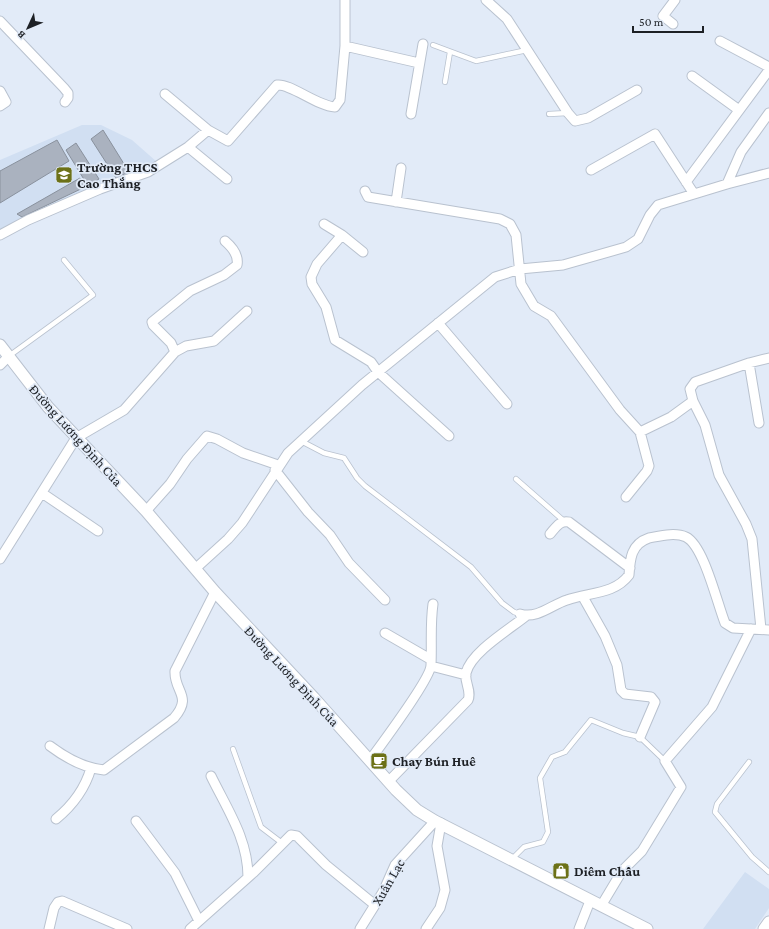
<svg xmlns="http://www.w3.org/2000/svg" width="769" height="929" viewBox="0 0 769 929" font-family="'Crimson Pro',serif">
<rect width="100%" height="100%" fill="#e2ebf8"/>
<path fill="#d1dff2" d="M82,125H101L132,140L157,162L0,230V160Z
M745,872L769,889V908L755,929H703Z"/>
<path fill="#aab2bf" stroke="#89919d" d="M103,130L129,172L116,178L91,139Z
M57,140L69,161L0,203V171Z
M76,143L99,179L88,186L66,150Z
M80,178L85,187L22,217L17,214Z"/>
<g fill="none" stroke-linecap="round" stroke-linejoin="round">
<g stroke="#b9c2cf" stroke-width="6">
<path id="service" d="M433,45L476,61L527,50
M445,82L450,52
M549,114L568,113
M9,356L93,295L64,260
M301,441L324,453L344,458L357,478L365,486L471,567L502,603L514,612L520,614
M516,479L564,521
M233,749L261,827L282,843
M749,762L717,804L715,812L752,857L769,872
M512,859L524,847L543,842L548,832L540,778L552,757L565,752L591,720L623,733L640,737L665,761"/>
</g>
<g stroke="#b9c2cf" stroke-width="11">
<path id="minor" d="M486,0L507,19L568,113L575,121L588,118L637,90
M0,21L64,88L68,93V98L65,102
M673,24L663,16L675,0
M720,41L769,67
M345,46L419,63
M692,76L739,110
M0,91L6,102L0,106
M165,94L208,130
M411,114L423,44
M188,147L227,179
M591,170L655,134L694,194
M686,182L769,70
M727,184L741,152L769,113
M365,191L368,197L500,219L510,224L516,235L521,284L534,306L551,316L620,410L640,432L671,417L693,401L690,389L695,382L749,363L769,358
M396,202L401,168
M324,224L342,235L317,264L311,277L312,284L326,307L335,340L371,362L378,372L449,436
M0,235L28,220L100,189L148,172L188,147L208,130L228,141L277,85C290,83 317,106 335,107L340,100L345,46V0
M342,235L363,252
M438,323L507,404
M175,352L171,343L153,325L152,322L190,291L224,275L237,265C239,255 232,247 225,241
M749,363L759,423
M0,365L9,356
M693,401L705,425L719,475L746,524L752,539L761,629
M275,470L308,512L330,535L349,563L385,600
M42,493L98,531
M626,497L647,471L649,466L640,432
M146,511L170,484L187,459L207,436L217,439L243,453L278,465
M550,534C556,527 560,520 569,522L630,568
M0,559L76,438L124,410L175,352L186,346L214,341L247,311
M195,569L228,539L242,523L288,453L362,385L495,277L520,269L563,265L626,247L638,239L650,215L658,205L727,184L769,173
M583,597L605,636L617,665L621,690L625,694L651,697L655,702L640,737
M520,614C538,619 551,605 567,600C588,592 614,595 629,575C630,559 631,544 649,538C660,536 675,532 686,537C704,546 717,603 725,623L733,628L769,630
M385,633L430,659
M431,666L466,675
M50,746C66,758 83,768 104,770L174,718C193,696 174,692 175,671L215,592
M370,760C381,745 431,678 431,665C432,645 430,625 433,604
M211,776C227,809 248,839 248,877
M389,781L468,700C472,691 464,682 466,673C471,652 510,629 526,616
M56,819C73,805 85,789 91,768
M136,821L175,873L199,921
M601,906L622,871L642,851L681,787L665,761L712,707L751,629
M49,929L54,908L58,902L62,901L127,929
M190,929L253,873L291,835L297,836L326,865L375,905
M360,929L383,892L395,865L435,821
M426,929L440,908L445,890L437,846L441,823
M579,929L590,901"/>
</g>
<g stroke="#b9c2cf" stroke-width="13">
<path id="tertiary" d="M0,345L48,407L146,511L215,592L314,698L396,790L417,810L435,821L647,929
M764,929L769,922"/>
</g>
<use href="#service" stroke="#fff" stroke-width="4.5"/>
<use href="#minor" stroke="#fff" stroke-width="9"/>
<use href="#tertiary" stroke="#fff" stroke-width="11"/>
</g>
<defs>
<g id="school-square" transform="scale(0.9)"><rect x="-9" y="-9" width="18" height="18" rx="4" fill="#6c7117" stroke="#e2ebf8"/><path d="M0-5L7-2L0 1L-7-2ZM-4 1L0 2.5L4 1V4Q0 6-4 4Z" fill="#fff"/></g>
<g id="cafe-square" transform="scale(0.9)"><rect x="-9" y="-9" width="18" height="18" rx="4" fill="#6c7117" stroke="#e2ebf8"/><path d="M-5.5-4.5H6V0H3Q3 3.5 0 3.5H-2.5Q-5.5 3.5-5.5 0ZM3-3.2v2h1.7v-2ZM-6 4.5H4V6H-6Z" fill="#fff"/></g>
<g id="shop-square" transform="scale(0.9)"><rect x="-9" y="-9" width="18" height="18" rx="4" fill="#6c7117" stroke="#e2ebf8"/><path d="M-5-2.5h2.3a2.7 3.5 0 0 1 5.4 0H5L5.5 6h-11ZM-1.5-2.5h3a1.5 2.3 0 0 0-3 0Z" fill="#fff"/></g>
</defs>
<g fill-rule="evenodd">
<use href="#school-square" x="64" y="175"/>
<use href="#cafe-square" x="379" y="761"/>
<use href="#shop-square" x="561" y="871"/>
</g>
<g text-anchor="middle" stroke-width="3.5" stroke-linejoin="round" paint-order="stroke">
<g font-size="14" font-weight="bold" fill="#1d2025" stroke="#e2ebf8" text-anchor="start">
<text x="77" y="172">Trường THCS<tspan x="77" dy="16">Cao Thắng</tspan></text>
<text x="392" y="766">Chay Bún Huê</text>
<text x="574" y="876">Diêm Châu</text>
</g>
<g font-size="14" fill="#1d2025" stroke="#e2ebf8">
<text transform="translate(76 435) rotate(48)" y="5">Đường Lương Định Của</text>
<text transform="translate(292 676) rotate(47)" y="5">Đường Lương Định Của</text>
<text transform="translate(388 882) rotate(-60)" y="5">Xuân Lạc</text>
</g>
</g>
<g transform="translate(28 28) rotate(226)" stroke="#e2ebf8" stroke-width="3" paint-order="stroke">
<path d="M0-3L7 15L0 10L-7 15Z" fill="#1d2025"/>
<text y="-6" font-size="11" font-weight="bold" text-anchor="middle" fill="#1d2025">B</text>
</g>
<path d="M633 26v6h70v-6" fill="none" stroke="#1d2025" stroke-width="2"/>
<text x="639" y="26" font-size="12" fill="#1d2025" stroke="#e2ebf8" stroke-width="3" paint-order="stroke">50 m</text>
</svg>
